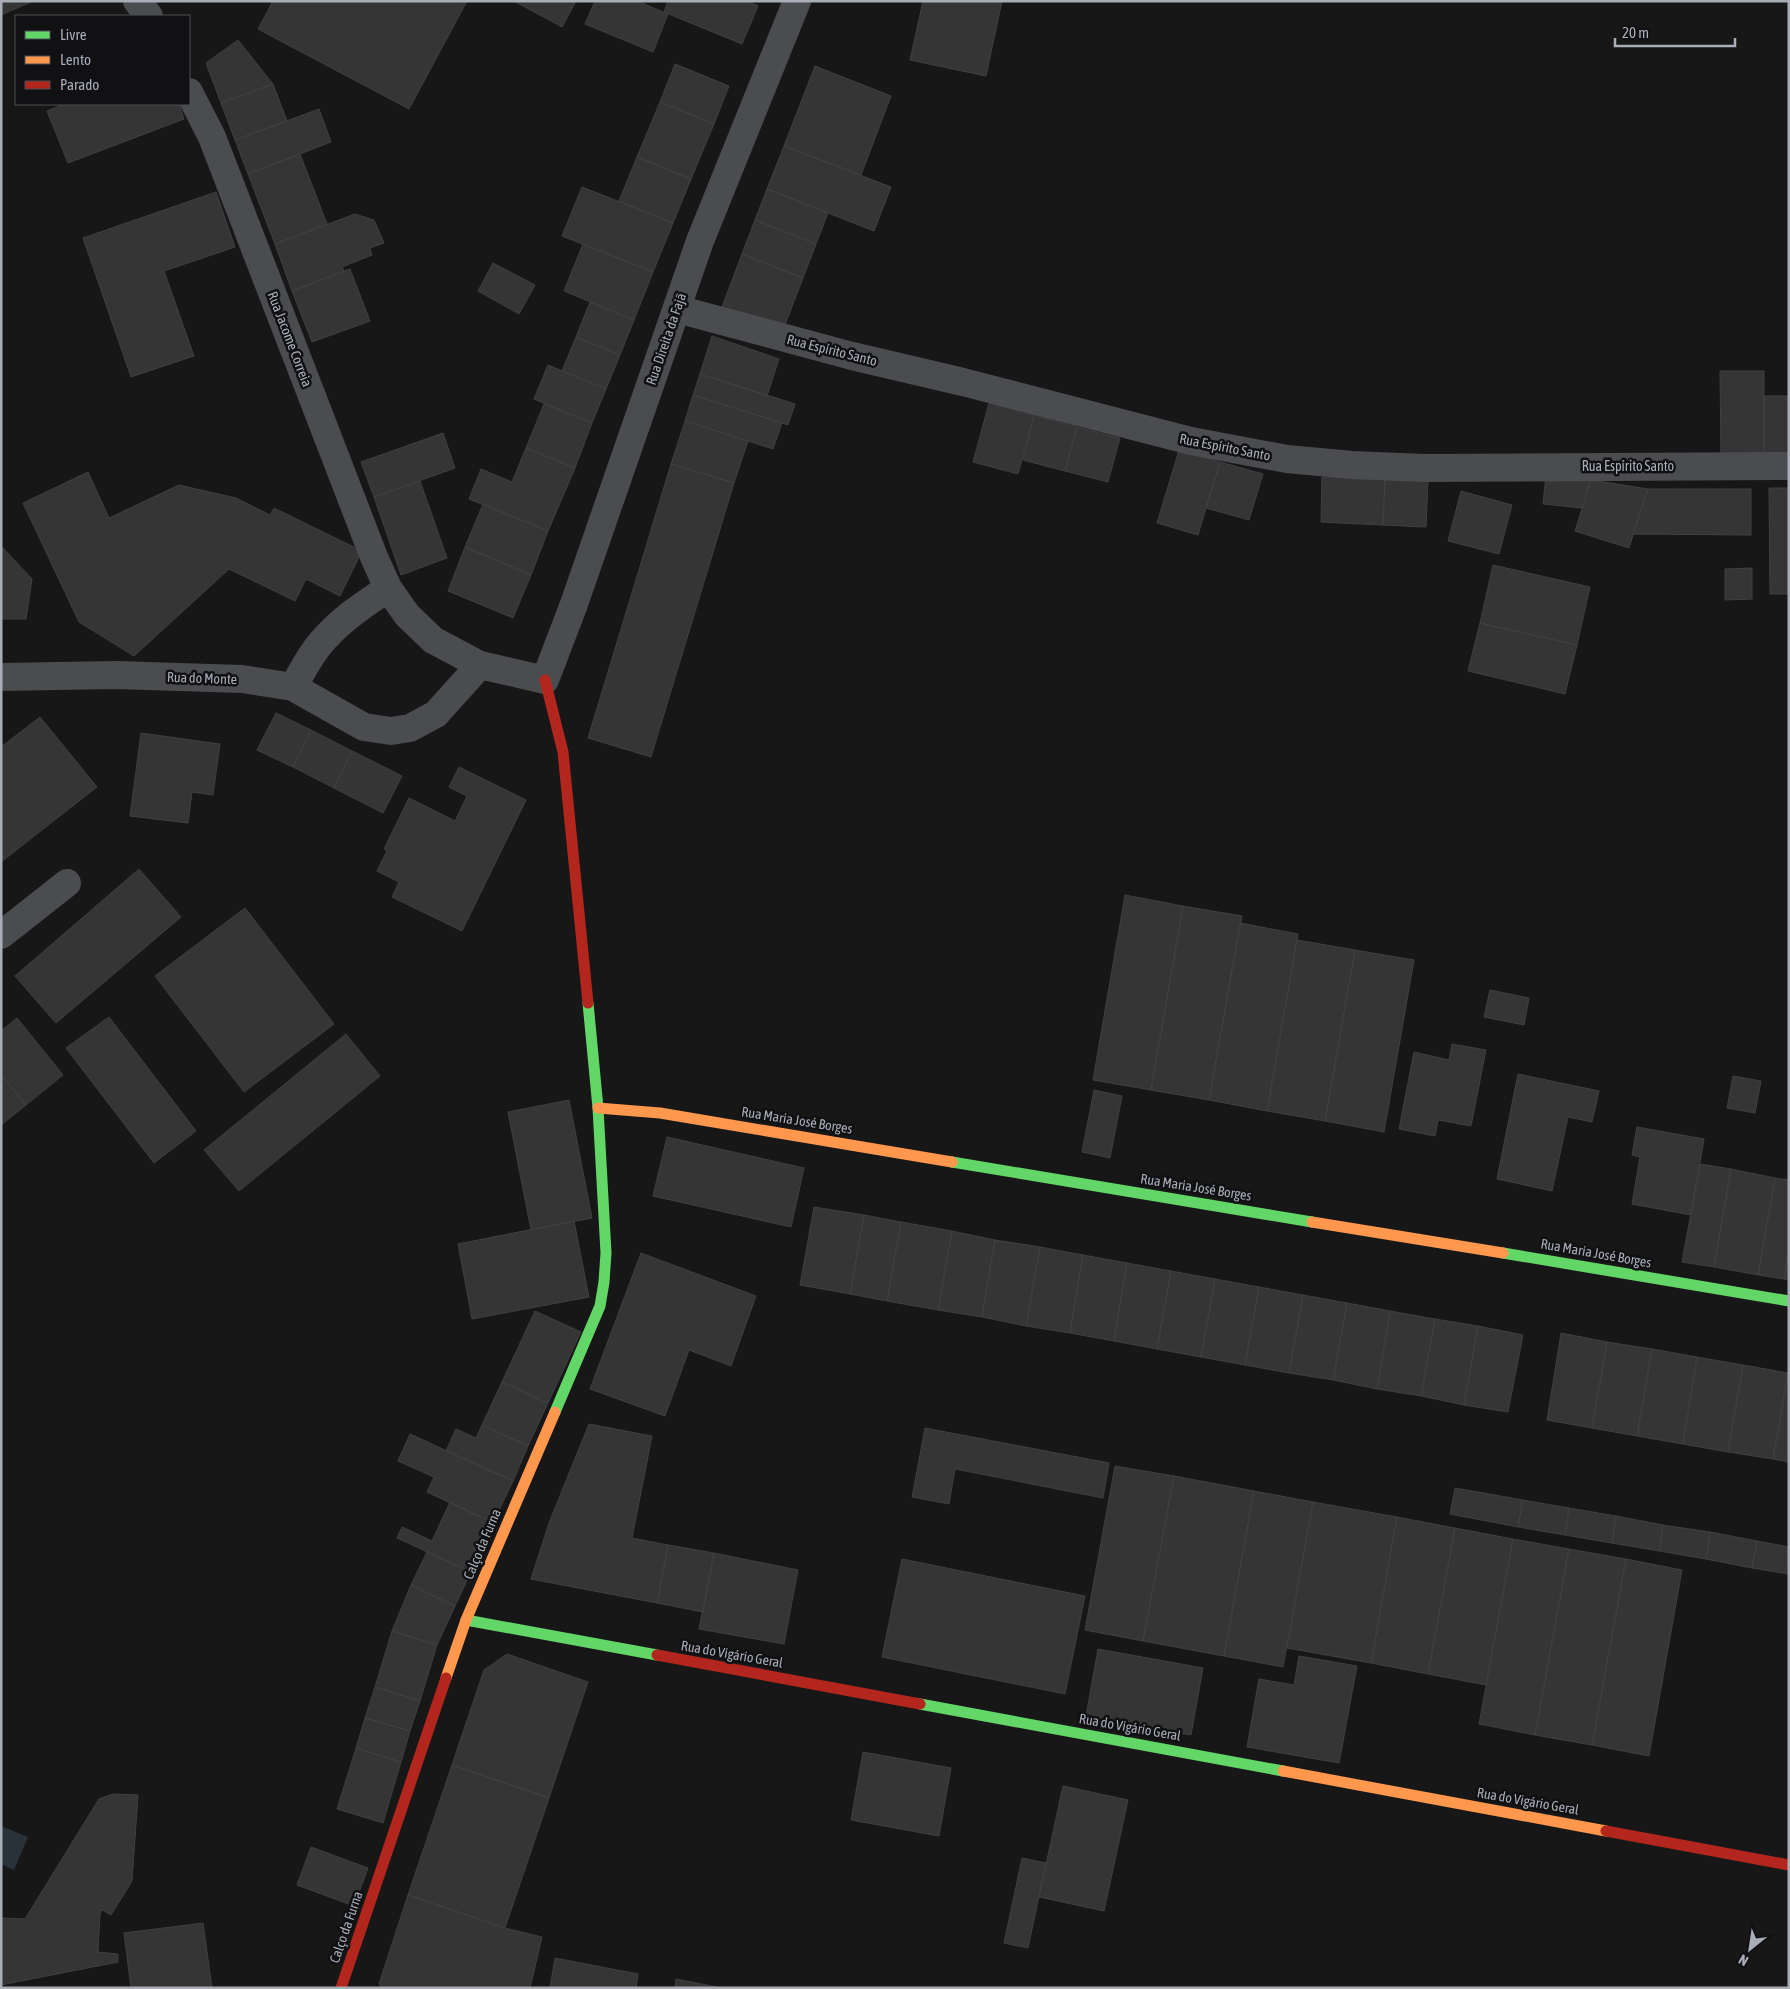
<svg xmlns="http://www.w3.org/2000/svg" width="1790" height="1989" viewBox="0 0 1790 1989" font-family="'Asap Condensed',sans-serif">
<rect width="100%" height="100%" fill="#171717"/>
<path fill="#2a3239" d="M1,1826L28,1837L14,1870L1,1864Z"/>
<path fill="#353536" stroke="#3f4043" d="M1,1H33L1,15Z
M270,1H467L409,109L258,29L272,3Z
M514,1H576L562,27Z
M595,1H637L668,14L653,52L585,24Z
M668,1H747L758,6L742,44L664,12Z
M923,1H1002L986,76L910,60Z
M238,40L273,84L221,103L206,63Z
M675,64L729,86L714,124L660,102Z
M815,66L891,96L861,175L784,146Z
M273,84L287,121L235,140L221,103Z
M660,102L714,124L691,179L637,157Z
M65,104H179L184,119L68,163L47,111Z
M319,109L331,142L248,174L235,140Z
M784,146L891,187L874,231L767,189Z
M300,154L327,224L275,244L248,174Z
M637,157L691,179L673,223L619,201Z
M582,187L673,223L653,272L562,236Z
M767,189L828,213L816,244L755,220Z
M216,192L235,247L164,271L194,356L131,377L83,238Z
M355,214L374,220L384,243L370,248L372,255L342,267L344,271L292,291L275,244Z
M755,220L816,244L803,278L742,254Z
M583,244L653,272L634,320L564,291Z
M742,254L803,278L783,330L720,312Z
M493,263L535,285L519,314L478,291Z
M350,269L370,321L312,342L292,291Z
M590,302L634,320L620,355L576,337Z
M712,336L779,359L767,396L700,374Z
M576,337L620,355L606,389L562,371Z
M548,365L606,389L592,423L534,399Z
M1720,371H1764V458H1721Z
M700,374L795,404L788,425L693,395Z
M693,395L782,423L773,449L685,421Z
M1764,396H1789V458H1764Z
M989,403L1034,415L1018,474L973,462Z
M544,404L592,423L575,468L526,448Z
M1034,415L1077,427L1065,471L1023,460Z
M685,421L748,441L734,483L671,464Z
M1077,427L1120,438L1108,482L1065,471Z
M443,433L455,468L374,497L361,462Z
M526,448L575,468L548,531L469,499L481,469L512,482Z
M1179,450L1220,462L1198,535L1157,523Z
M1220,462L1263,474L1249,520L1206,508Z
M671,464L734,483L651,757L588,738Z
M88,472L109,518L179,485L236,498L270,515L274,508L362,551L340,596L306,579L295,601L229,569L134,656L79,622L23,503Z
M1546,475L1591,480L1582,508L1543,504Z
M1322,477L1385,479L1383,525L1321,522Z
M1385,479L1428,480L1426,527L1383,525Z
M1591,480L1648,489L1629,548L1575,531Z
M420,481L447,558L401,575L374,497Z
M1769,488H1789V594H1770Z
M1648,489H1751V535L1633,534Z
M1461,491L1512,505L1499,554L1448,541Z
M483,504L548,531L531,575L465,547Z
M1,546L32,579L26,619H1Z
M465,547L531,575L513,618L448,591Z
M1493,565L1590,587L1577,645L1480,623Z
M1752,568V599L1725,600V569Z
M1480,623L1577,645L1565,694L1468,671Z
M276,713L311,730L293,767L257,750Z
M40,717L97,787L1,862V747Z
M311,730L352,751L334,788L293,767Z
M141,733L220,744L213,795L192,792L188,823L130,816Z
M352,751L402,776L383,813L334,788Z
M459,767L526,800L462,931L392,897L399,882L377,871L387,851L384,849L409,798L455,821L467,796L449,787Z
M139,869L181,917L56,1023L15,976Z
M1125,895L1183,906L1151,1090L1093,1080Z
M1183,906L1242,916L1209,1100L1151,1090Z
M245,908L334,1024L244,1092L155,976Z
M1240,923L1298,934L1267,1111L1209,1100Z
M1297,940L1355,950L1325,1121L1267,1111Z
M1355,950L1414,960L1384,1132L1325,1121Z
M1490,990L1529,998L1524,1025L1484,1017Z
M109,1017L196,1131L154,1163L66,1048Z
M17,1018L63,1075L26,1105L1,1075V1031Z
M346,1034L380,1076L239,1191L204,1150Z
M1452,1044L1486,1050L1471,1126L1438,1120L1435,1136L1399,1129L1414,1052L1449,1060Z
M1518,1074L1599,1091L1592,1122L1568,1117L1552,1191L1497,1179Z
M1,1075L26,1105L1,1125Z
M1733,1076L1761,1081L1755,1113L1727,1108Z
M1094,1090L1122,1096L1110,1158L1082,1152Z
M569,1100L592,1218L531,1230L508,1112Z
M1637,1127L1704,1139L1691,1215L1632,1204L1640,1157L1632,1155Z
M667,1137L804,1168L791,1227L653,1196Z
M1700,1164L1731,1169L1714,1267L1682,1262Z
M1731,1169L1775,1178L1758,1275L1714,1267Z
M1775,1178L1789,1180V1250L1784,1279L1758,1275Z
M814,1207L864,1215L850,1294L800,1285Z
M864,1215L901,1222L887,1301L850,1294Z
M574,1221L589,1297L472,1319L458,1244Z
M901,1222L952,1231L938,1310L887,1301Z
M952,1231L995,1240L982,1317L938,1310Z
M995,1240L1040,1247L1026,1326L982,1317Z
M1040,1247L1083,1255L1070,1333L1026,1326Z
M1789,1250V1280L1784,1279Z
M641,1253L756,1296L731,1366L689,1350L665,1416L590,1389Z
M1083,1255L1127,1263L1114,1341L1070,1333Z
M1127,1263L1171,1271L1157,1349L1114,1341Z
M1171,1271L1215,1279L1201,1357L1157,1349Z
M1215,1279L1259,1287L1245,1365L1201,1357Z
M1259,1287L1303,1295L1289,1373L1245,1365Z
M1303,1295L1347,1303L1333,1380L1289,1373Z
M1347,1303L1390,1311L1377,1389L1333,1380Z
M535,1311L581,1332L548,1403L502,1382Z
M1390,1311L1435,1319L1421,1396L1377,1389Z
M1435,1319L1478,1326L1464,1405L1421,1396Z
M1478,1326L1523,1335L1508,1412L1464,1405Z
M1561,1333L1607,1342L1592,1428L1547,1420Z
M1607,1342L1652,1349L1637,1436L1592,1428Z
M1652,1349L1697,1357L1683,1444L1637,1436Z
M1697,1357L1743,1365L1728,1452L1683,1444Z
M1743,1365L1788,1373L1773,1459L1728,1452Z
M1788,1373H1789V1462L1773,1459Z
M502,1382L548,1403L528,1446L482,1425Z
M589,1424L652,1436L632,1538L668,1545L657,1603L531,1579L549,1523Z
M482,1425L528,1446L513,1481L446,1451L456,1429L476,1438Z
M925,1428L1109,1463L1103,1498L955,1469L949,1504L912,1497Z
M410,1434L513,1481L493,1523L427,1492L434,1477L398,1461Z
M1115,1466L1174,1476L1143,1641L1085,1630Z
M1174,1476L1254,1491L1224,1656L1143,1641Z
M1455,1488L1523,1500L1518,1527L1450,1514Z
M1254,1491L1313,1502L1283,1667L1224,1656Z
M1523,1500L1569,1508L1565,1535L1518,1527Z
M450,1502L493,1523L471,1572L397,1538L402,1527L432,1541Z
M1313,1502L1397,1517L1371,1663L1287,1648Z
M1569,1508L1616,1516L1612,1543L1565,1535Z
M1616,1516L1663,1525L1659,1551L1612,1543Z
M1397,1517L1455,1528L1428,1674L1371,1663Z
M1663,1525L1710,1532L1706,1559L1659,1551Z
M1455,1528L1513,1539L1486,1685L1428,1674Z
M1710,1532L1757,1541L1752,1568L1706,1559Z
M1513,1539L1569,1549L1535,1735L1479,1724Z
M1757,1541L1789,1547V1574L1752,1568Z
M668,1545L714,1553L703,1612L657,1603Z
M1569,1549L1626,1559L1592,1745L1535,1735Z
M427,1552L471,1572L455,1606L411,1585Z
M714,1553L798,1570L784,1644L699,1629Z
M902,1559L1085,1596L1065,1694L882,1657Z
M1626,1559L1682,1570L1649,1756L1592,1745Z
M411,1585L455,1606L437,1645L392,1631Z
M392,1631L437,1645L420,1701L375,1687Z
M1098,1649L1203,1668L1191,1735L1086,1716Z
M507,1654L588,1682L549,1798L452,1765L484,1670Z
M1299,1656L1357,1666L1339,1763L1247,1747L1259,1679L1294,1685Z
M375,1687L420,1701L410,1731L365,1718Z
M365,1718L410,1731L401,1762L356,1748Z
M356,1748L401,1762L383,1823L337,1809Z
M863,1752L951,1768L939,1836L851,1820Z
M452,1765L549,1798L505,1928L408,1895Z
M1063,1786L1128,1800L1104,1911L1039,1897Z
M113,1794L138,1795L132,1881L111,1915L102,1910L100,1914L98,1952L118,1954V1962L1,1985V1918L25,1919L99,1799Z
M311,1847L368,1868L354,1906L297,1885Z
M1022,1858L1046,1863L1028,1948L1004,1943Z
M408,1895L505,1928L542,1937L530,1988H382L379,1984Z
M203,1923L212,1988H131L124,1933Z
M555,1958L638,1974L636,1988H550Z
M676,1979L722,1988H675Z"/>
<g fill="none" stroke-linecap="round" stroke-linejoin="round">
<path stroke="#4b4c50" stroke-width="28" d="M137,1L149,16
M189,92L212,137L374,557L388,588L407,615L433,640L480,665L545,680L574,604L700,241L797,1
M677,309L852,356L963,382L1191,441L1287,459L1352,465L1425,468L1789,466
M1,677L116,675L242,679L293,687L364,727L391,731L410,728L436,714L480,665
M293,687C304,668 314,648 330,633C347,615 368,602 388,588
M1,935L67,883"/>
<path stroke="#63d668" stroke-width="11" d="M952,1162L1312,1222
M1503,1253L1789,1301
M555,1412L600,1306L604,1282L606,1253L598,1108L588,1003
M466,1620L657,1655
M920,1704L1283,1771"/>
<path stroke="#ff974d" stroke-width="11" d="M598,1108L660,1113L952,1162
M1312,1222L1503,1253
M446,1678L466,1620L555,1412
M1283,1771L1606,1831"/>
<path stroke="#b3261e" stroke-width="11" d="M545,680L563,752L588,1003
M657,1655L920,1704
M1606,1831L1789,1865
M341,1988L446,1678"/>
</g>
<g text-anchor="middle" stroke-width="5" stroke-linejoin="round" paint-order="stroke">
<g font-size="14" fill="#a8adb8" stroke="#111113">
<text transform="translate(290 339) rotate(69)" y="5">Rua Jacome Correia</text>
<text transform="translate(666 339) rotate(-71)" y="5">Rua Direita da Fajã</text>
<text transform="translate(832 350) rotate(14)" y="5">Rua Espírito Santo</text>
<text transform="translate(1225 447) rotate(11)" y="5">Rua Espírito Santo</text>
<text x="1628" y="471">Rua Espírito Santo</text>
<text transform="translate(202 678) rotate(2)" y="5">Rua do Monte</text>
<text transform="translate(797 1120) rotate(9)" y="5">Rua Maria José Borges</text>
<text transform="translate(1196 1187) rotate(9)" y="5">Rua Maria José Borges</text>
<text transform="translate(1596 1253) rotate(10)" y="5">Rua Maria José Borges</text>
<text transform="translate(482 1544) rotate(-67)" y="5">Calço da Furna</text>
<text transform="translate(732 1654) rotate(10)" y="5">Rua do Vigário Geral</text>
<text transform="translate(1130 1727) rotate(10)" y="5">Rua do Vigário Geral</text>
<text transform="translate(1528 1801) rotate(10)" y="5">Rua do Vigário Geral</text>
<text transform="translate(346 1927) rotate(-71)" y="5">Calço da Furna</text>
</g>
</g>
<rect width="1790" height="1989" fill="none" stroke="#a8adb8" stroke-width="5"/>
<rect x="15" y="15" width="175" height="90" fill="#111113" stroke="#4d4f55"/>
<rect x="25" y="31" width="25" height="8" fill="#63d668" stroke="#4d4f55"/>
<text x="60" y="40" font-size="15" fill="#a8adb8">Livre</text>
<rect x="25" y="56" width="25" height="8" fill="#ff974d" stroke="#4d4f55"/>
<text x="60" y="65" font-size="15" fill="#a8adb8">Lento</text>
<rect x="25" y="81" width="25" height="8" fill="#b3261e" stroke="#4d4f55"/>
<text x="60" y="90" font-size="15" fill="#a8adb8">Parado</text>
<g transform="translate(1750 1949) rotate(210)" stroke="#111113" stroke-width="4" paint-order="stroke">
<path d="M0-4L9 19L0 12L-9 19Z" fill="#a8adb8"/>
<text y="-8" font-size="14" font-weight="bold" text-anchor="middle" fill="#a8adb8">N</text>
</g>
<path d="M1615 38v8h120v-8" fill="none" stroke="#a8adb8" stroke-width="2.5"/>
<text x="1622" y="38" font-size="15" fill="#a8adb8" stroke="#111113" stroke-width="4" paint-order="stroke">20 m</text>
</svg>
